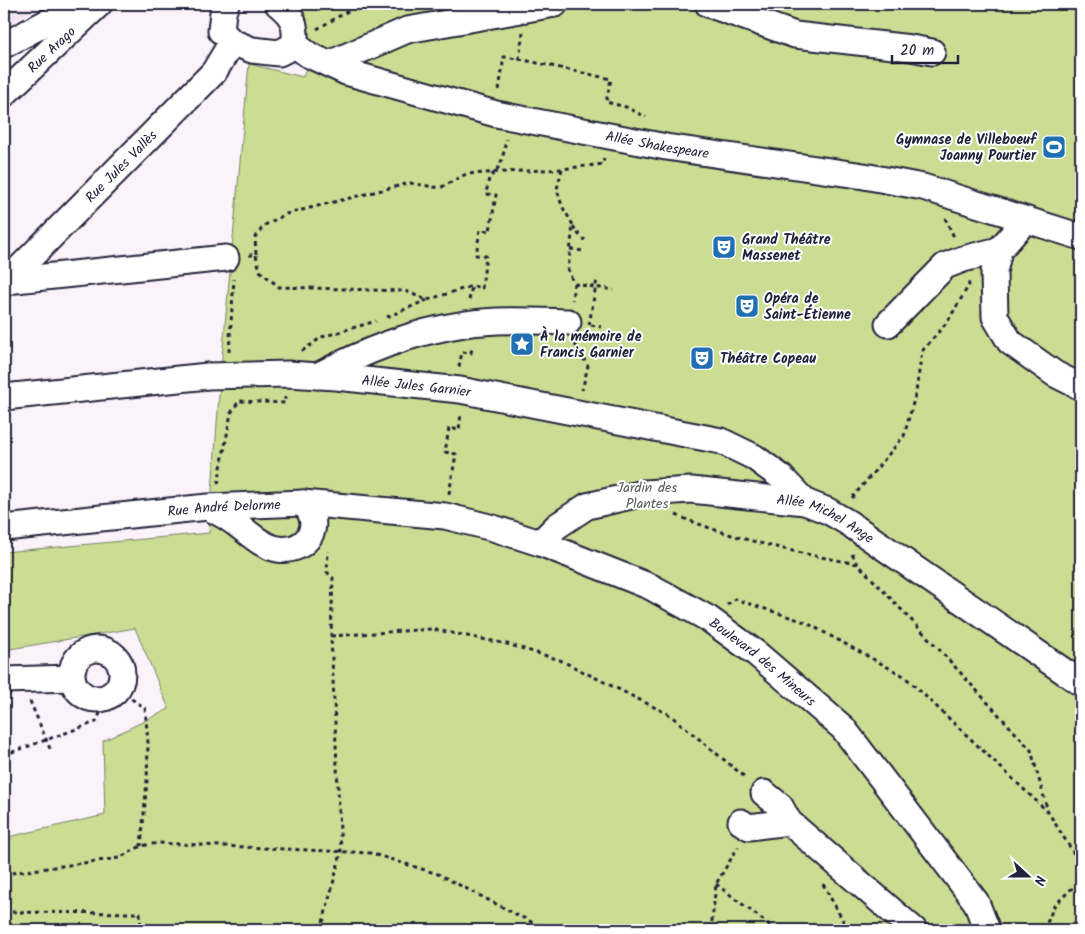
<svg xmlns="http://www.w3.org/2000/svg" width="1085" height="934" viewBox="0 0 1085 934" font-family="Kalam,sans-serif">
<rect width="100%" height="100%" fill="#fbf2fa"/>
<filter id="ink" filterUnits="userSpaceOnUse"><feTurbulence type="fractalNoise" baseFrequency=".02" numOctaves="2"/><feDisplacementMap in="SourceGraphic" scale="10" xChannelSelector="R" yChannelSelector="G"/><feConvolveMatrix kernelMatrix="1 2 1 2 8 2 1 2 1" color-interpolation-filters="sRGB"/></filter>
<g filter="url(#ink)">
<path fill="#f6e3f3" d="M4,4H43L4,26Z"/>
<path fill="#cbdd92" stroke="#768066" d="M293,4H1081V930H4V838L105,815L103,741L169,709L135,628L4,650V552L209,533L221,369L249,64L303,77L314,43L295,19Z"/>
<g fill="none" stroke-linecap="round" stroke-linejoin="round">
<g stroke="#22223b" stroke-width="29">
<g id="minor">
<path d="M226,4L223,12L221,31L232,42L252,50L279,53L295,45C296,24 294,17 278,4"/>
<path d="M708,4L795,35L911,48L932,52"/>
<path d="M4,45L82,4"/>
<path id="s1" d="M295,45L309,55L346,72L496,114L666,147L864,176L923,187L1081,237"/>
<path d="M329,64L407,30L555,4"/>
<path id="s2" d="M4,94L99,4"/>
<path d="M1026,220L999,250L994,272L995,317L1010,342L1055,374L1081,387"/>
<path d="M6,281L226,258"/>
<path id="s3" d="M4,284L214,72L232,42"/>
<path d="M888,324L945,266L963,259L999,250"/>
<path d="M317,376C365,351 411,332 465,324C499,319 534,321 568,322"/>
<path id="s4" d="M4,397L208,376L288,374L336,377L460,390L721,441L754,457L781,477L805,502"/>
<path d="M209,508C218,512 227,517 235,523C248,532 262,547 278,549C307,553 325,525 303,503"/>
<path id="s5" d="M4,528L208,507L303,503L445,516L493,528L540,543L651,587L709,619L757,654L843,728L976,902L987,930"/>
<path id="s6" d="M540,543L557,526L587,506L644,493L691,490L805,502L828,511L847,522L1081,683"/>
<circle cx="97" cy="674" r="25"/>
<path d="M4,680L72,678"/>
<path d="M764,793L780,806L789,822L914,930"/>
<path d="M741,822L749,827L789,822"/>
</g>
</g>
<path stroke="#22223b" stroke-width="3" stroke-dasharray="4 4" stroke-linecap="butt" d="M317,29L360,4
M519,59L611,79L606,102L626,107L646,117
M499,90L504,57L519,59L523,32
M562,169L557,189L562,206L573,225L568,270L574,284L572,300
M945,218L954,237
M573,226L580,236L585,240
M570,249L583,251
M249,255H256L255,237L265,225L286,214L410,183L440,188L466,174L562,169L603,164L604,158
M256,255L260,271L279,287L405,291L427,300L472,286L482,288L486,256L476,255L480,230L490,231L496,195L486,194L489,178C503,166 503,156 506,139
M574,284L614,290
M469,300L472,286
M387,317L427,300
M591,325L601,327
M575,344L588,366L582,390
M302,351L322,337L376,321
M229,352L234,279
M459,367L462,352L471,353L472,347
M218,484L231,413L239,401L285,403V397
M449,494L456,454L445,452L449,428L459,430L461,414
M852,498L904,436L916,392L922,351L948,321L969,285L968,281
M676,515C733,539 796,553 858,564
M852,554L856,562L936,646L1031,750L1048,812
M727,605L735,599L805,622L904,676L1048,812L1081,865
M331,636L432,629L507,644L560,660L670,715L746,778
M118,690L145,708L148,743L147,781L141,846
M30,701L51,751
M4,755L96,722L107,698
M4,874L119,858L141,846L158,843L370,853L438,874L537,925L543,930
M716,884L776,930
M823,884L848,930
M4,912L140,913L141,930
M321,930L341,853L331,636L333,578L327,572L328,551
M711,930L716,884L738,847
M1044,930L1054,906L1071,889H1081"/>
<use href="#minor" stroke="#fff" stroke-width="25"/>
<path stroke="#22223b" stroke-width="3" stroke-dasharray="4 4" stroke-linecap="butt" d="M589,325L597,279"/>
</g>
</g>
<defs>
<g id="stadium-square" transform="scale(1.25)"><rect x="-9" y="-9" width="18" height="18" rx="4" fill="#1f6fb2" stroke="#fff"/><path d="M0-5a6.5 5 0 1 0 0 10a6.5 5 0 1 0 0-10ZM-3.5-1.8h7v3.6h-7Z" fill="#fff"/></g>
<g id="theatre-square" transform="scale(1.25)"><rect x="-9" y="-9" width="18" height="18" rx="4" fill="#1f6fb2" stroke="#fff"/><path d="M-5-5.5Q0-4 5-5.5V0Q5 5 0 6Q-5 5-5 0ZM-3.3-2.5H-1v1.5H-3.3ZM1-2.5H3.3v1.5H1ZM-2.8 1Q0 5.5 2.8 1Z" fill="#fff"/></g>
<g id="sight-square" transform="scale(1.25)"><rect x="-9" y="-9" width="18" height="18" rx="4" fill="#1f6fb2" stroke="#fff"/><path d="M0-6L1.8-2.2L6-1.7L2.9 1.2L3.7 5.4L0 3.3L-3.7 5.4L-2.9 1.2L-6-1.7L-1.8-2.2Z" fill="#fff"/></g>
</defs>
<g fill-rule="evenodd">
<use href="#stadium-square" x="1054" y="147"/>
<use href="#theatre-square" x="724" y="247"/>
<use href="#theatre-square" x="747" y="306"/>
<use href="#sight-square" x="522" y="344"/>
<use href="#theatre-square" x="702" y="358"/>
</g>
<g text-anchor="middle" stroke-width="4" stroke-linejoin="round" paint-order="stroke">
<g font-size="14" fill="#22223b" stroke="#fff">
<text dy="5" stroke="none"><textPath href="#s2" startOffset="65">Rue Arago</textPath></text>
<text dy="5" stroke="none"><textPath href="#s1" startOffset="378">Allée Shakespeare</textPath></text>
<text dy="5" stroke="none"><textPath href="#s3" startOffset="166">Rue Jules Vallès</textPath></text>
<text dy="5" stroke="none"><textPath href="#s4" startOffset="414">Allée Jules Garnier</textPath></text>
<text dy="5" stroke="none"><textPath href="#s5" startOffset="221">Rue André Delorme</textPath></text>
<text dy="5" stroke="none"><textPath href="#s6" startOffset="305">Allée Michel Ange</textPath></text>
<text dy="5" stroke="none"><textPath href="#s5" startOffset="796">Boulevard des Mineurs</textPath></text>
</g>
<g font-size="14" font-weight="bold" fill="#22223b" stroke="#fff" text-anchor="start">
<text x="1036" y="144" text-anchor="end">Gymnase de Villeboeuf<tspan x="1036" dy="16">Joanny Pourtier</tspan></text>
<text x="742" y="244">Grand Théâtre<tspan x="742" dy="16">Massenet</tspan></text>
<text x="764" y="303">Opéra de<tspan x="764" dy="16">Saint-Étienne</tspan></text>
<text x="540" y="341">À la mémoire de<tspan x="540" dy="16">Francis Garnier</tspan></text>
<text x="720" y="363">Théâtre Copeau</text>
</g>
<g font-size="14" fill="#555a55" stroke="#fff">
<text x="647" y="492">Jardin des<tspan x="647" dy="16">Plantes</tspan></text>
</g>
</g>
<rect width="1085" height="934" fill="none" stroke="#fff" stroke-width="20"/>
<rect x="10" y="10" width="1065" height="914" fill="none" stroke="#22223b" stroke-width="2" filter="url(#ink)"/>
<g transform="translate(1028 876) rotate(111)" stroke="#ffffff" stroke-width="4" paint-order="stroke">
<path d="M0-4L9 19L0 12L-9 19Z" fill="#22223b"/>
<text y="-8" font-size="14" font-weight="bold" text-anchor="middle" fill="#22223b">N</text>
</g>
<path d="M892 55v8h66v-8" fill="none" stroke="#22223b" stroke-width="2.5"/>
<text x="900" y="55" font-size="15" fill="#22223b" stroke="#ffffff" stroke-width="4" paint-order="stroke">20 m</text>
</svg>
